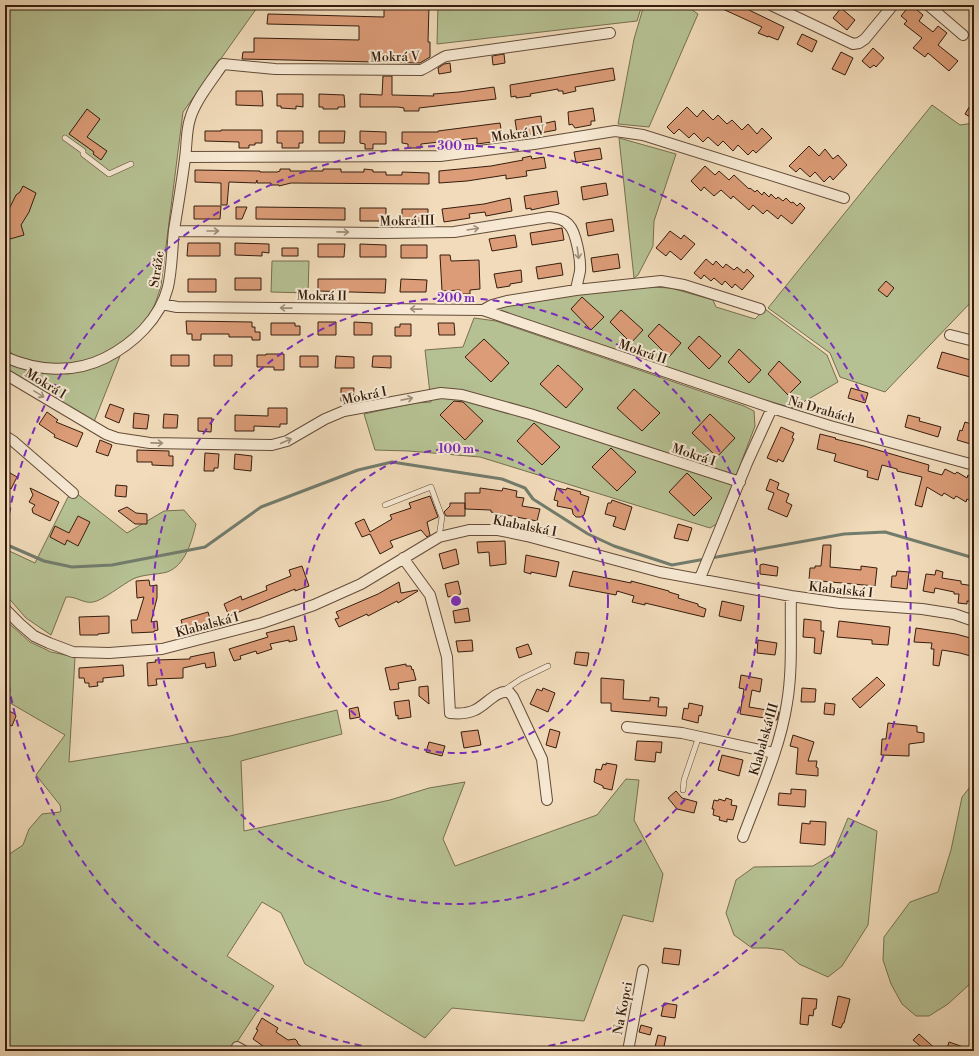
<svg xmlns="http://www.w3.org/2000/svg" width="979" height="1056" viewBox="0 0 979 1056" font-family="'Libre Bodoni',serif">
<rect width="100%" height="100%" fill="#f1dbba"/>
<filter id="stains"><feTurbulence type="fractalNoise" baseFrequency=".005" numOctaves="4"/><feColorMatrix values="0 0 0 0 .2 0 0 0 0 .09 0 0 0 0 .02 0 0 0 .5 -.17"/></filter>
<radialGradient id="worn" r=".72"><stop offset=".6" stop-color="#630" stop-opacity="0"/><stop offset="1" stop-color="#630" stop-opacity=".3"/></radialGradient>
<path fill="#b6c193" stroke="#766f50" d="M5,5H259L183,112L161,286C158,295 156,303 151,312C130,348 76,374 35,363C18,358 16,360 5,345Z
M438,5H642L637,21L437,44Z
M644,5H685L698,14L649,127L618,124L634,39Z
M932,105L960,125L974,123V299L885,392L840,377L830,353L768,308Z
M619,138L676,154L654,221L653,246L638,275L634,278Z
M272,261H309L308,293L271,292Z
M649,287L671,288L713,300L716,307L755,319L765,309L827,355L838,382L793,408L761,399L497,310L498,307L605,290Z
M474,318L496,321L744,406L754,411L755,426L718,523L710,528L480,457L409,451L375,450L364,414L415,403L431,402L425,350L463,347Z
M120,356L94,422L5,370V362L14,366L50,372L68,374L92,368Z
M76,493L127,533L164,511L184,510L196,524C192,541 185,566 167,572C156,575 143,574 133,579C123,584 102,601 93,602C84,604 76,596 66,597L51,635L26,618L5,594V549L35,563L68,497L72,496Z
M5,620L30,642L51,652L75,657L69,762L230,736L337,710L342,734L241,761L244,831L390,800L429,788L465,782L443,839L455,866L597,815L626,779L639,780L634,820L663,874L653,922L623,915L584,1021L452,1008L425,1038L305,964L281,913L262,902L227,956L274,986L237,1042L229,1051H5V857L23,845L29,829L42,814L60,812L61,811L60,805L36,775L65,735L5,700Z
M974,782V982H972L948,1004L929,1016H916L902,1004L891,984L883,960L884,937L910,902L938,892L951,850L962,797Z
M848,818L877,831L868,925L842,966L828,977L799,964L783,950L767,948H752L734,935L726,913L736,880L754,867L813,866L833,854Z"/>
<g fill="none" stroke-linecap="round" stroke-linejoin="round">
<path stroke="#727c6d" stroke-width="3" d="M5,544L44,561L72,567L112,565L205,547L261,507L358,470L392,462L502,479L525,488L533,499L588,534L614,546L672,565L844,534L885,532L974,558"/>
</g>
<path fill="#db9c77" stroke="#351d0e" d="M384,5H429L428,42H430V57L420,63L242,59L243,52H254V38L359,40V26L267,24L268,14L384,17Z
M714,5H744L750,8L749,10L784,27L778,40L768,36V37L758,33L762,27Z
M910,5H911L923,15L919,21L933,32L938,26L947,33L938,45L958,61L949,71L928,53L925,57L913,48L922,38L904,24L907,21L901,16Z
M841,8L855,20L847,30L833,18Z
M802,34L817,41L812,52L797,44Z
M873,48L884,58L876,67L874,65L870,68L862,61Z
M841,52L853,58L845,75L832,69Z
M504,54L505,63L493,65L492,56Z
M450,63L451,72L439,74L438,68L444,64Z
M613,68L615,80L575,87L576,91L563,94V91H558V89L530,94L531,96L516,98V96L511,97L510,85Z
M383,76H392V95L434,96L433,94L459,92L494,87L496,99L419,108V111H404V108L398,107H360V94L382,95Z
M236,91H262L263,106L236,105Z
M277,94H303V107L296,106V109L281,108V106H277Z
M319,94L344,95L345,107H338V109H323V107H319Z
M974,99V119L965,114Z
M687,107L697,117L703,110L713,120L718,115L727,124L732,120L742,130L748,124L757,134L762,128L772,138L756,153L753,150L748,155L738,145L733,151L723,141L718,146L708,137L703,142L694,133L689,138L679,129L674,134L667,127Z
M593,108L595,121H591V125L575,128L572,124L569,125L568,112Z
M87,109L100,119L87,137L107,151L101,160L93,154L94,152L69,134Z
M541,116L542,124L555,121L556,130L524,136L523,132L517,133L515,120Z
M500,123L502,135L499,136V141L477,144V138L421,144V148H408V144L402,143V132H438V131Z
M221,130H262V143H255V145H249V148H239V142L205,141V131H221Z
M277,131H303V143H299V148H282V143H277Z
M319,131H345L344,143H319Z
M360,131L386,132V144H373V149H365V144L360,143Z
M809,146L819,156L825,149L833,159L838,155L847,165L833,180L830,176L824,182L815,172L810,177L800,168L796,172L789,166Z
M600,148L602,159L576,163L574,152Z
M531,156L532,159L544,157L546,168L526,171L527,176L506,179V175L467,181L439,183V171L491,166L523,160L522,158Z
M705,166L715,175L719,171L729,180L734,175L749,189L750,188L755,192L757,190L762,195L764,192L769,197L771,194L776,199L778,197L783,201L786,198L791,203L793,202L797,206L800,203L805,208L792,224L781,215L778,219L767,210L763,214L753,205L749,210L733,196L731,199L721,190L714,196L704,187L701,191L691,181Z
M280,169H290V171H323V169H341V172H364V169L373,170V172H386V175H402V172L429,173V184L291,183L279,186V185H271V183H257V180L256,183L229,182L227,205H221V183L195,182V170L260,171V172H277L280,171Z
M606,183L608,195L583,200L581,187Z
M23,186L36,193L29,212L21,225L24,235L10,239L6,225L7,213L16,195L20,192Z
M557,191L559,204L531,210V208L526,209L524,196Z
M510,198L512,211L486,216L485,212L469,214L470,218L444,222L442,209L484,204Z
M194,206H221L220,219H194Z
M236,207H247L242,219H236Z
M256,207L345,208V220L256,219Z
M360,208H386V221H360Z
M402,209H428V221H402Z
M612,219L614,231L588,236L586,223Z
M562,228L564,240L532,245L530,233Z
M670,231L681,239L684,235L695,244L681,260L670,251L666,256L656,248Z
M515,235L517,247L492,251L489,239Z
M188,243H220V256H187Z
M235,243L269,244V253L262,252V256L235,255Z
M318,244H345L344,257H318Z
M360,244L386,245V257H360Z
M401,245H427V258H401Z
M282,248H298V256H282Z
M618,254L620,268L593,272L591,258Z
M440,255H450L451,261L479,260L480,289L470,290V294H460V290L442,291Z
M706,259L713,265L716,261L723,268L726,264L734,270L737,267L744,273L747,269L754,276L742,290L735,284L732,288L725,281L722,285L714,278L711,281L704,275L701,279L694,273Z
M561,263L563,275L538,279L536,267Z
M521,270L522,282L510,284V286L497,288L494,274Z
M235,278H261V290H235Z
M188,279H216V292H188Z
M318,279H386L385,293L318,291Z
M401,279L427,280L426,292H400Z
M886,281L894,288L887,297L878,290Z
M582,297L604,317L591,330L571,309Z
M621,310L643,330L631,343L610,322Z
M186,321L252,322V327H255V332H260V340H252V337H229V334H201V340H192V334H187Z
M318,322H336V335H318Z
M354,322L372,323V335H354Z
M271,323H295V326H300V335H271Z
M438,323H454L455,335H439Z
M400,324H411V336H395V327H400Z
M659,324L681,343L669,357L648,336Z
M699,336L721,356L709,369L688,348Z
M484,339L509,363L491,382L465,357Z
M739,349L761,370L749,383L728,362Z
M942,352L974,361V378L937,368Z
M266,354H284V370H274V367H257V355H266Z
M171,355H189V366H171Z
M214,355H232V366H214Z
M300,356H318V367H300Z
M336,356L354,357V368H335Z
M373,356H391V368L372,367Z
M779,361L801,382L788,395L768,374Z
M558,365L583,389L566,408L540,384Z
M341,388H354L353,401H341Z
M851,388L868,393L865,403L848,398Z
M634,389L660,413L642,431L617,408Z
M454,401L463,402L483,421L465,440L440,415Z
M110,404L124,409L119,423L105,417Z
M268,408H287V424H280V427L254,426V431H235V415L268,416Z
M47,412L58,420L56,422L83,433L77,447L54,437L55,435L39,424Z
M134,413L149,415L147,429L133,428Z
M164,414L178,415L177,428H163Z
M710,414L735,438L717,457L692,433Z
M908,415L920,418L919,421L941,427L938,437L905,427Z
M198,418H212L211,432L198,431Z
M965,422L974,425V445L957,440L960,430L962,431Z
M534,423L560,447L542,465L517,441Z
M781,427L794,433L792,438L794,439L783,462L778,459L777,462L767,458Z
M820,434L836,438L835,439L864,446L929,465L928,471L942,475L945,469L955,474L957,472L967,478L968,475L974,478V503L967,499L966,502L956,496L954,499L944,493L942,496L927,487L922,507L915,505L922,477L897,471V469L882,465L878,480L867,477L868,471L834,461L836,454L817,449Z
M100,440L112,445L108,456L96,452Z
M611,448L636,472L617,491L592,467Z
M137,450L169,451V456H173V466L152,465V462H137Z
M205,453L219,454L218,468H214V471H204Z
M235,454L252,456L251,471L234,469Z
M5,470L17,477L11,489L5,486Z
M687,473L712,498L694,516L669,492Z
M770,479L779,483L777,489L789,494L786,502L792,505L787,517L768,509L774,493L766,490Z
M116,485L127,486L126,497L115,496Z
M30,488L59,502L50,521L33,513L32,509L35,505L29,502L33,495Z
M480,488L502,491L503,488L517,491L516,497L524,498L522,506L540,509L537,521L491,512V510L465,509V493H480Z
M557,488L566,490L567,488L581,492L580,494L589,497L584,515L581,517H576L573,514L572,509L557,506L558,501L554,500Z
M430,496L438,517L427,522L430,535L427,537L421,530L390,541L393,547L380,554L370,534L362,537L355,523L364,519L370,532L392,519L390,515L411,508L409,503Z
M612,500L632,507L625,530L613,526L616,517L605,514L608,503H611Z
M450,503H465V516H446L444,512L450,506Z
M127,507L136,513L147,514V524H135L118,511Z
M78,516L90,522L78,546L67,540L65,545L50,537L55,526L69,533Z
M678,524L692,528L688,541L674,538Z
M505,541L506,564L490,566L489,552L478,553L477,542Z
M823,545H831L830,567L861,570V566L877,568L875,586L809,580L810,568H815V566H821Z
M456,549L459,564L443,569L439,554Z
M526,555L559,562L556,577L531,572V574L524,572Z
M763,564L778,567L777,576L760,574V565Z
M302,566L309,586L295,591V589L229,616L224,604L241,596L242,600L267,590L266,586L291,576L289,570Z
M936,570L943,572L942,578L961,581V584L974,586V602L967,601V604L958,603L959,594H954V592L935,588L934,593L923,591L926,574L935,575Z
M573,571L631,583V581L669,591V592L679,595L678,598L698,604V606L706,609L704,617L645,603V605L632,602L634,596L617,591L616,595L569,586Z
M897,571L909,572L907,589L891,587L892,576H896Z
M149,580L150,586L157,585V598L151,622L157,621L158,630L154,631V632L132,633L131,620H137L144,597L137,598L136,581Z
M458,581L461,594L448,597L445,584Z
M399,582L401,593L417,590L418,591L398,603L397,601L368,616L367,614L339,627L335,619L339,618L336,612L378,594Z
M722,601L744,606L741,621L719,616Z
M468,608L470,621L455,623L453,611Z
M208,612L211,622L184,630L181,620Z
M109,616V633L98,634V635H80L79,617Z
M804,619L821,621V631H824L821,654L814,653L815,638L803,637Z
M839,621L890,627L888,645L872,644V640L837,637Z
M294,626L297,640L289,642V640L270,644L272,649L257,654L256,651L240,656L241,659L234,661L229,649L268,637L266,633Z
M916,628L956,634L974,639V657L960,653L942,650L939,666L933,665L934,649H931L932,643L914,642Z
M472,640L473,651L458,652L456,641Z
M758,640L777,643L775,655L757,653Z
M528,644L532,654L519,658L516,648Z
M214,652L216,666L206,668L205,663L183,668V678L156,679L157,685L148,686L147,663L156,662L155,660L190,659V657Z
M576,652L589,653L587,666L574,664Z
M406,664V666H411L412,670L413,669L416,680L398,683L399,689L390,690L385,668Z
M123,665L124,676L103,678V682H97L98,686L89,687V683H85L84,678H79V668Z
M741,675L762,679L760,692L752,690L749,707L779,712L777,720L740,714L744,689L739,688Z
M877,677L885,685L860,708L852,699Z
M601,678L624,680L623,699L650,701V697L659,698L658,707H667L666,716L611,711V703H601Z
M428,686L429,704L419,696V687Z
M543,688L555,693L548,712L530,704L537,689L542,691Z
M802,688L816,689L815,702H801Z
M409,700L411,717L398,719V715L396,716L394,702Z
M689,703L703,706L701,716L699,715L698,723L682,719L684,708L688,709Z
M825,703L835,704L834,715L824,714Z
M358,707L360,717L350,719L349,709Z
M5,709L15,714L16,716L12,726L5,723Z
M888,723L917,726V732L924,733V742L909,744V756L881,755L882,739H886Z
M550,729L560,732L556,748L546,745Z
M478,730L481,745L464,748L461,732Z
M793,735L814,742L808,761H817L816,767L818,768V776L796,774L798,748L790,746Z
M637,741L662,742L661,753L656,752L655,762L635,760Z
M429,742L445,746L442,756L426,752Z
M722,755L743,760L739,776L718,770Z
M606,763L617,765L612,790L603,788V786L594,782L596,769L601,770L603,764L606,765Z
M791,789L806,790L805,807L778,805L779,793L791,794Z
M676,791L682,798L697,802L694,813L677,809L668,798Z
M726,798L732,800L731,805L737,806L733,820L727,819V822L719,820L720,817L713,815L714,809H712L714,800L718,801L719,799L725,801Z
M810,821L826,822L825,845L800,843L802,823L810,824Z
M664,948L681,950L679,965L662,963Z
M838,996L850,999L844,1023H843L841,1028L832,1025Z
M802,998L817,999L816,1009H814L813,1016L809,1015L808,1025L800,1024Z
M664,1003L677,1005L675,1018L661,1016Z
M262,1018L278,1028L276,1032L288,1040L295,1039L297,1041L298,1044L308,1051H270L253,1039L258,1030L256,1029Z
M641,1025L652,1028L650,1035L639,1032Z
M919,1034L938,1051H926L913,1040Z
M658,1035L666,1037L663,1051H654Z
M949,1042L972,1050V1051H946Z"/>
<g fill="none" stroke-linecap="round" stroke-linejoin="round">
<g stroke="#644c39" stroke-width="6">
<path id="service" d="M65,138L83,151V154L109,174L131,164
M385,505L431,487L442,517L439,537
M503,691L521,679L548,666
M683,790L684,780L699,736"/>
</g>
<g stroke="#644c39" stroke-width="12">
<path id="minor" d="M771,5L853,44L859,43L865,39L893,5
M928,5L963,35
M186,157L440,156L534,144L615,131L643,135L844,198
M174,231L384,233L454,232L549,217C557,218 564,219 569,225C576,232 581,260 580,271C579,277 577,283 576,290
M162,304L177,307L483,310L772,408L830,426L974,465
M483,310L492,305L507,301L576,290L661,281L684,285L760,309
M950,335L974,341
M5,357C37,371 73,374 105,358C133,344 160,319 168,287C172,269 172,249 174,230C178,206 182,182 185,158C187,145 186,131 190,119C195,101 212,80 223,64L275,69L421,70C430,66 437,60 446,56L610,33
M5,374L106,434L117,438L150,443L272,445L287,441L325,419L344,411L441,393L462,395L530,414L740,482
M5,436L13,441L73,493
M403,558L430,595L447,657L450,713C459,714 467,714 475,710C486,705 496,690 509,692L513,697L542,759L547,800
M700,578L747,463L772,408
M5,609L20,624L34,636L49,643L73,652L109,653L162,649L262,623L314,605L361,584L439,537L469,530H498L527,536L660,572L791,596L840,603L922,609L954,614L974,621
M627,727L682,733L774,753
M743,837C759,794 780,749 787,703C793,668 790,631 791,596
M237,1047L244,1051
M628,1051L643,970"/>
</g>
<use href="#service" stroke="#f6e8d2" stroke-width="5"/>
<use href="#minor" stroke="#f6e8d2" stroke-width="10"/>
</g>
<defs><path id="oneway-shaft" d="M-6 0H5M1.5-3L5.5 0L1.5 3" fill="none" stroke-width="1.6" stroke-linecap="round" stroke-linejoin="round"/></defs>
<g stroke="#9f8d7a">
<use href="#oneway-shaft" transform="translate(473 229) rotate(-9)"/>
<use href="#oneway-shaft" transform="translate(213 231)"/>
<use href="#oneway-shaft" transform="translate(343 232) rotate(1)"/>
<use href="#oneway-shaft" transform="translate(578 253) rotate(82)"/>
<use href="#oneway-shaft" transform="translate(286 308) rotate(-179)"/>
<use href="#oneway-shaft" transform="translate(416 309) rotate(-179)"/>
<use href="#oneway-shaft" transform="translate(39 394) rotate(31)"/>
<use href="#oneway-shaft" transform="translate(407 399) rotate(-11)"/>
<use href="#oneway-shaft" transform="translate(286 441) rotate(-24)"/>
<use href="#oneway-shaft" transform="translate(157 443) rotate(1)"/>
</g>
<g fill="none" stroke="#7b2cbf" stroke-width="2" stroke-dasharray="7 5">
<circle cx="456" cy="601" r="152"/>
<circle cx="456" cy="601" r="303"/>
<path d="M385 1050A455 455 0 0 1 5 664M5 538A455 455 0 1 1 527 1050"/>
</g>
<g text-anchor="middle" stroke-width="4" stroke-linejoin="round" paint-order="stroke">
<g font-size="13" fill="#351d0e" stroke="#f6e8d2">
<text transform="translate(395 56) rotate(-1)" y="5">Mokrá V</text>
<text transform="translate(518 133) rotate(-8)" y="5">Mokrá IV</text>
<text transform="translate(407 220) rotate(-1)" y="5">Mokrá III</text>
<text transform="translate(156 269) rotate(-81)" y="5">Stráže</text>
<text transform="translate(322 295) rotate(1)" y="5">Mokrá II</text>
<text transform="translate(643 351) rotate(19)" y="5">Mokrá II</text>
<text transform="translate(46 383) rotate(31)" y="5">Mokrá I</text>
<text transform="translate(364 395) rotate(-12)" y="5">Mokrá I</text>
<text transform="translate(822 409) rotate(16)" y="5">Na Drahách</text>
<text transform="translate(694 454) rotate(18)" y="5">Mokrá I</text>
<text transform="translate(525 525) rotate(11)" y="5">Klabalská I</text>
<text transform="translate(841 589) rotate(6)" y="5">Klabalská I</text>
<text transform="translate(207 624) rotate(-15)" y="5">Klabalská I</text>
<text transform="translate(763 739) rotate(-74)" y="5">Klabalská III</text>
<text transform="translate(622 1008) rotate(-79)" y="5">Na Kopci</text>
</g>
</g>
<circle cx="456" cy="601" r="6" fill="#7b2cbf" stroke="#f6e8d2" stroke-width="2"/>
<g font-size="12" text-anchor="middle" font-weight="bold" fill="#7b2cbf" stroke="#f6e8d2" stroke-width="4" stroke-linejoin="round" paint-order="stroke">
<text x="456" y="150">300 m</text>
<text x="456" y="302">200 m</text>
<text x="456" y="453">100 m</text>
</g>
<rect width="979" height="1056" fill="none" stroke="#f1dbba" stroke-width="20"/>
<rect x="6" y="6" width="967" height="1044" fill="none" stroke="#351d0e" stroke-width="2"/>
<rect x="10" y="10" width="959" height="1036" fill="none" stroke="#351d0e"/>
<rect width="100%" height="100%" filter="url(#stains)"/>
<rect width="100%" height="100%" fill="url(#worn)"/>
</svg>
